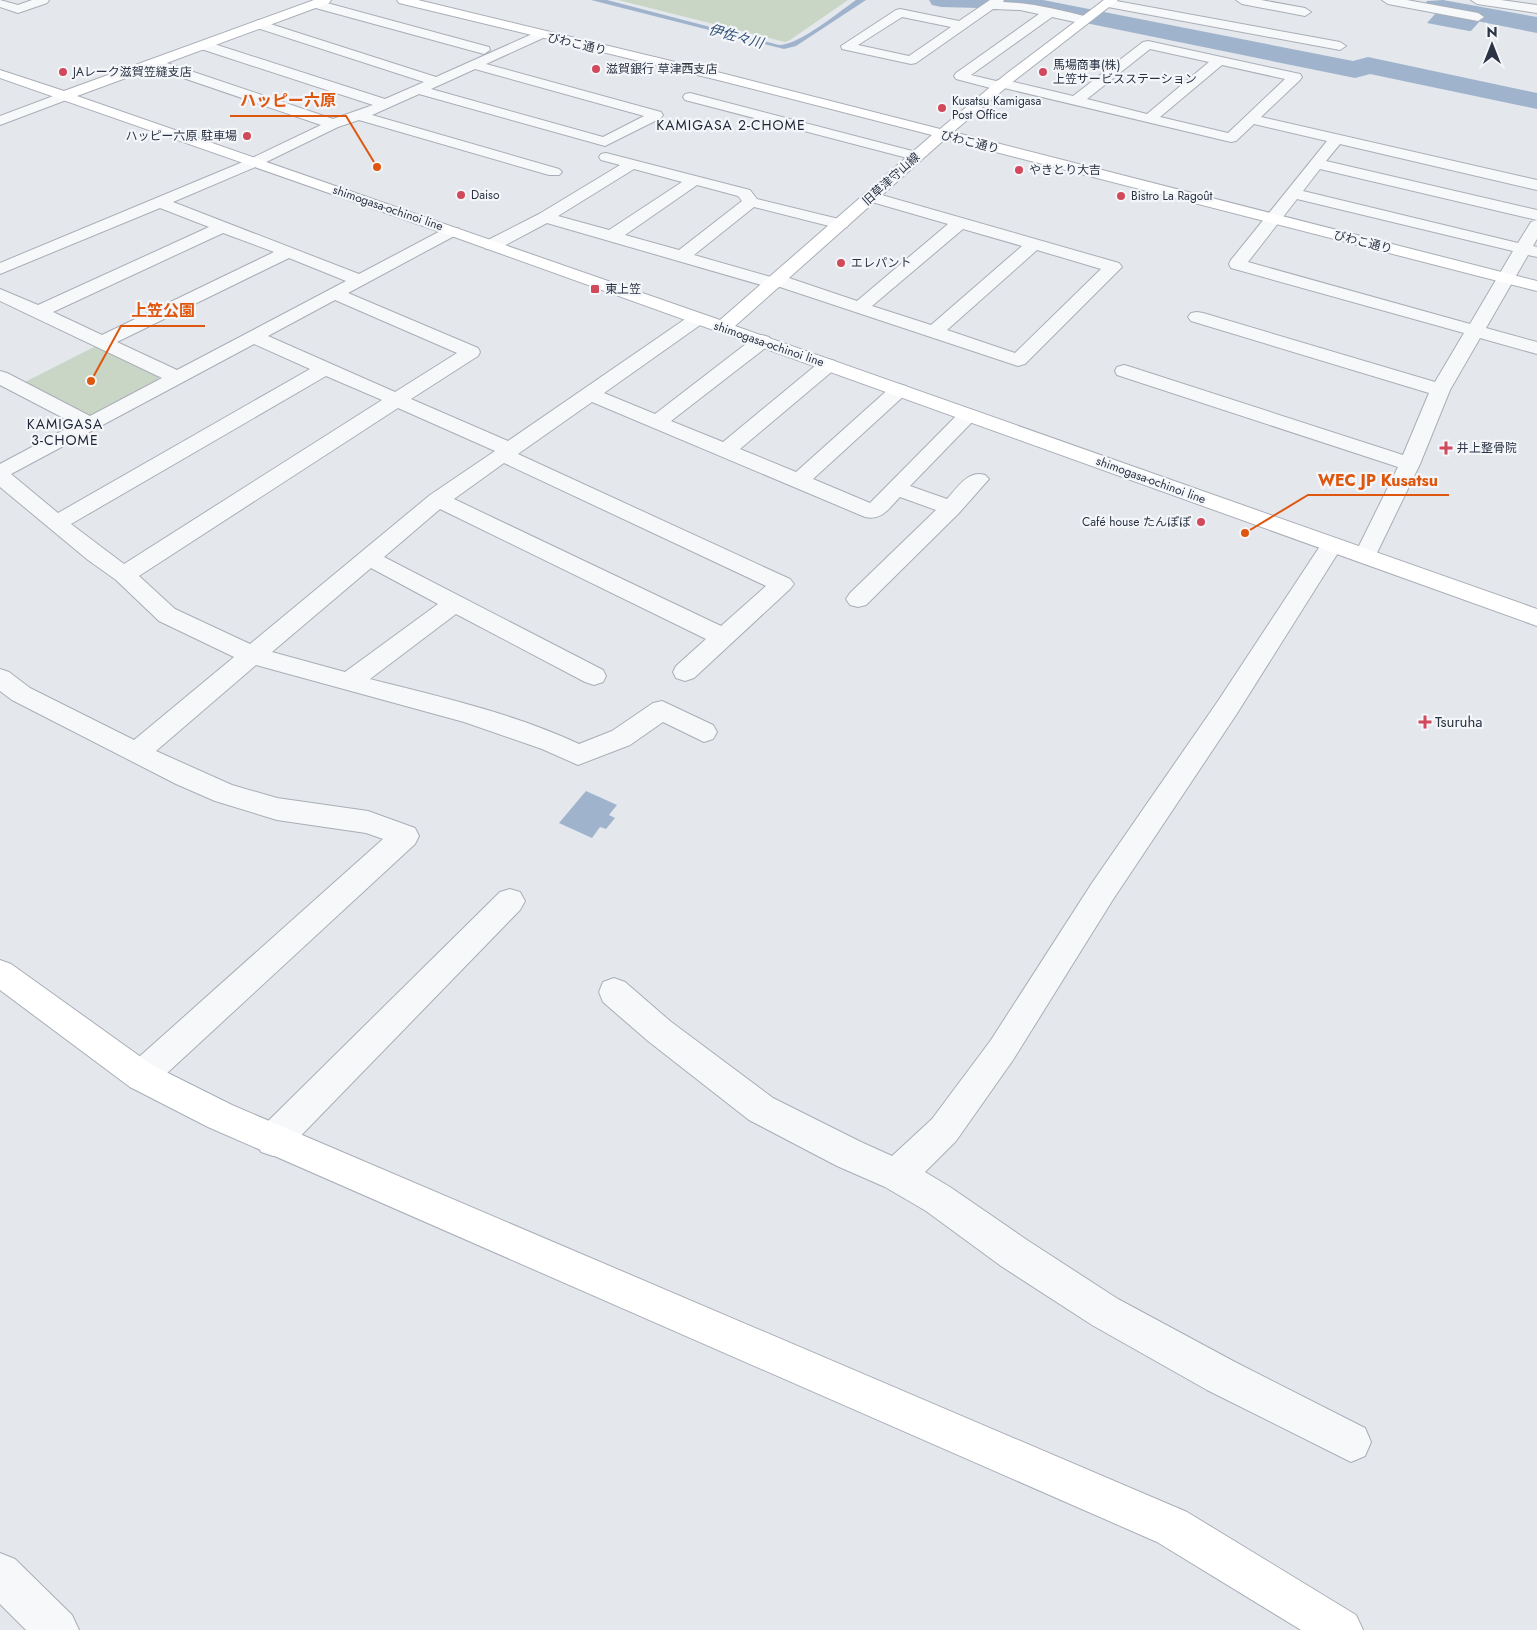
<svg xmlns="http://www.w3.org/2000/svg" width="1537" height="1630" viewBox="0 0 1537 1630" font-family="Jost,'Noto Sans JP',sans-serif">
<rect width="100%" height="100%" fill="#e4e7ec"/>
<path fill="#c9d6c5" d="M618,0H848L790,40L785,42Z
M96,346L158,375V380L91,415L85,416L23,383Z"/>
<path fill="#9fb4cc" d="M591,0H607L779,45C799,45 839,12 856,0H866L796,46L784,49Z
M1436,13H1441L1479,22L1471,31H1469L1427,23Z
M586,791L617,805L609,815L615,818L606,829L600,827L592,838L559,823Z"/>
<g fill="none" stroke-linecap="round" stroke-linejoin="round">
<path fill="#9fb4cc" fill-rule="evenodd" d="M929,0H1043L1353,61L1368,57L1537,93V109L1370,74L1355,78L1017,9L941,7L932,5Z
M1443,0L1537,17V33L1436,13L1427,11L1424,6L1427,1Z"/>
<g stroke="#a9aeb7" stroke-width="2">
<path id="street" d="M0,0L18,5L32,0H49L47,3L18,13L0,7Z
M316,0L489,47L490,50L484,54L312,7L310,4L312,1Z
M990,0H1004L1003,2C1032,3 1060,10 1088,17L1090,20L1084,24L1052,17L971,75L996,81L1001,79L1073,96L1143,42L1148,41L1300,74L1302,77L1300,80L1261,117L1537,180V190L1340,144L1326,161L1537,210V220L1320,169L1303,191L1518,243L1531,222L1537,220V239L1533,246L1537,247V257L1528,255L1486,328L1537,342V354L1480,338L1450,390L1420,464L1373,561L1365,563L1357,561L1354,556L1398,467L1117,375L1115,371L1117,367L1124,365L1131,367L1403,455L1429,393L1191,321L1188,317L1191,313L1197,312L1203,313L1435,382L1464,333L1231,268L1229,264L1231,260L1327,141L1254,124L1236,141L1231,142L1004,88L998,90L956,79L954,76L956,73L1039,14L1020,10L993,9L916,63L911,64L842,49L841,46L896,10L900,9L959,21ZM902,17L951,27L909,56L858,45ZM1150,49L1209,62L1147,114L1087,99ZM1222,65L1285,79L1228,133L1160,117ZM1297,199L1513,251L1470,324L1248,262Z
M1104,0H1111L1340,42L1346,46L1340,50L1108,7L1102,3Z
M1236,0H1261L1305,8L1311,12L1305,16L1242,4Z
M1382,0H1407L1478,13L1484,17L1478,21L1388,4Z
M1471,0H1501L1537,5V13L1477,4Z
M258,20L436,77L539,31L543,32L545,35L543,38L486,64L661,112L663,115L661,118L605,146L419,94L372,115L559,169L562,172L559,175H549L359,120L338,127L260,165L173,202L359,274L446,228H458L460,231L458,234L348,293L478,348L480,352L478,356L411,399L508,441L691,315L697,314L703,315L706,319L703,323L604,393L655,414L755,337L762,335L769,337L771,341L769,345L671,421L723,442L821,361L828,359L835,361L837,365L835,369L740,449L796,472L892,386L899,384L906,386L909,390L906,394L813,479L870,503L961,411L968,409L975,411L978,415L975,419L910,486L947,499C958,487 968,470 985,475L989,479L959,513L866,605L858,607L850,605L846,599L850,593L936,510L900,497C889,508 882,521 865,517L592,402L518,454L790,579L794,584L790,589L694,678L685,681L676,678L673,672L676,666L706,639L440,509L384,557L603,670L606,676L603,682L594,685L585,682L456,614L370,679C440,697 513,713 579,744L612,731L653,703L662,701L713,725L717,732L713,739L704,742L663,722L630,745L578,765L542,749L464,722L256,665L156,751L232,785L277,798L368,811L415,828L419,836L415,844L152,1087L141,1091L130,1087L125,1076L130,1065L383,839L366,833L277,820L215,801L176,784L12,700L0,691V669L9,672L30,688L134,740L234,657L159,621L116,580L88,560L0,487V464L75,424L0,385V371L7,373L90,416L162,378L0,301V289L38,305L209,227L160,208L0,274V263L250,159L321,125L148,66L146,63L148,60H158L333,119L373,105L198,48L197,45L203,41L208,42L385,99L424,82L254,27L252,24ZM475,69L644,116L603,137L431,89ZM223,233L274,252L102,335L53,312ZM289,258L346,281L177,370L117,342ZM335,300L457,353L395,392L268,336ZM254,344L310,369L58,513L11,474ZM326,376L382,400L124,564L71,524ZM398,408L495,451L430,495L250,644L175,609L139,576ZM504,463L766,586L721,626L454,499ZM371,568L438,604L345,672L272,652Z
M64,92L71,96L69,99L0,125V116Z
M690,93L920,153L922,156L920,159L915,160L685,100L683,97L685,94Z
M606,153L750,190L757,199L847,221L849,224L847,227L841,229L754,207L694,255L771,277L777,275L783,276L857,301L948,224L865,200L863,197L865,194L871,192L1119,263L1122,267L1025,364L1018,366L780,287L774,288L768,287L547,223L498,249H486L484,245L486,241L539,214L620,165L601,160L599,157L601,154ZM634,169L682,182L609,230L558,216ZM697,185L738,196L742,201L679,250L625,235ZM963,229L1022,246L931,325L872,306ZM1037,250L1101,269L1015,353L947,330Z
M1332,538L1340,540L1343,545L1236,715L1112,901L1013,1060L956,1141L925,1172L950,1187L1027,1240L1118,1299L1235,1362L1365,1428L1371,1442L1365,1456L1351,1462L1207,1390L1092,1325L1001,1266L926,1211L885,1187L837,1166L749,1120L648,1041L603,1002L599,992L603,982L614,978L625,982L670,1021L773,1098L861,1142L892,1156L932,1119L991,1040L1092,883L1218,701L1324,540Z
M510,889L520,892L525,901L520,910L285,1152L273,1156L261,1152L256,1140L261,1128L500,892Z
M0,1553L15,1559L72,1615L79,1630H26L0,1604Z"/>
</g>
<g stroke="#a9aeb7" stroke-width="2">
<path id="secondary" d="M314,0H331L329,3L77,96L720,320L932,135L718,80L399,3L397,0H418L721,73L940,129L1006,74L1104,0H1118L1015,80L953,132L1537,281V291L945,139L735,326L1537,609V626L446,234L0,78V70L64,91Z
M0,960L11,964L152,1065L232,1105L1187,1512L1356,1615L1363,1630H1301L1157,1542L208,1127L130,1087L0,990Z"/>
</g>
<use href="#street" fill="#f7f8fa" fill-rule="evenodd"/>
<use href="#secondary" fill="#fff" fill-rule="evenodd"/>
</g>
<g fill="#d1495b" stroke="#f4f6f9" stroke-width="2">
<circle cx="596" cy="69" r="5"/>
<circle cx="63" cy="72" r="5"/>
<circle cx="1043" cy="72" r="5"/>
<circle cx="942" cy="108" r="5"/>
<circle cx="247" cy="136" r="5"/>
<circle cx="1019" cy="170" r="5"/>
<circle cx="461" cy="195" r="5"/>
<circle cx="1121" cy="196" r="5"/>
<circle cx="841" cy="263" r="5"/>
<rect x="590" y="284" width="10" height="10" rx="2.5"/>
<path d="M1443.5 440.5h5v5h5v5h-5v5h-5v-5h-5v-5h5z"/>
<circle cx="1201" cy="522" r="5"/>
<path d="M1422.5 714.5h5v5h5v5h-5v5h-5v-5h-5v-5h5z"/>
</g>
<g text-anchor="middle" stroke-width="4.5" stroke-linejoin="round" paint-order="stroke">
<g font-size="12" fill="#2b3445" stroke="#f4f6f9">
<text transform="translate(577 44) rotate(13)" y="4">びわこ通り</text>
<text transform="translate(970 142) rotate(14)" y="4">びわこ通り</text>
<text transform="translate(891 179) rotate(-42)" y="4">旧草津守山線</text>
<text transform="translate(388 208) rotate(19)" y="4">shimogasa-ochinoi line</text>
<text transform="translate(1363 242) rotate(14)" y="4">びわこ通り</text>
<text transform="translate(769 344) rotate(19)" y="4">shimogasa-ochinoi line</text>
<text transform="translate(1151 480) rotate(20)" y="4">shimogasa-ochinoi line</text>
</g>
<g font-size="12" fill="#2b3445" stroke="#f4f6f9" text-anchor="start">
<text x="1053" y="69">馬場商事(株)<tspan x="1053" dy="14">上笠サービスステーション</tspan></text>
<text x="606" y="73">滋賀銀行 草津西支店</text>
<text x="73" y="76">JAレーク滋賀笠縫支店</text>
<text x="952" y="105">Kusatsu Kamigasa<tspan x="952" dy="14">Post Office</tspan></text>
<text x="237" y="140" text-anchor="end">ハッピー六原 駐車場</text>
<text x="1029" y="174">やきとり大吉</text>
<text x="471" y="199">Daiso</text>
<text x="1131" y="200">Bistro La Ragoût</text>
<text x="851" y="267">エレパント</text>
<text x="605" y="293">東上笠</text>
<text x="1457" y="452">井上整骨院</text>
<text x="1191" y="526" text-anchor="end">Café house たんぽぽ</text>
</g>
<g font-size="14" font-style="italic" fill="#34527a" stroke="#f4f6f9">
<text transform="translate(736 36) rotate(15)" y="5">伊佐々川</text>
</g>
<g font-size="14" letter-spacing="1" fill="#1d2536" stroke="#f4f6f9">
<text x="731" y="130">KAMIGASA 2-CHOME</text>
<text x="65" y="429">KAMIGASA<tspan x="65" dy="16">3-CHOME</tspan></text>
</g>
<g font-size="15" fill="#2b3445" stroke="#f4f6f9" text-anchor="start">
<text x="1435" y="727">Tsuruha</text>
</g>
</g>
<path fill="none" stroke="#df570f" stroke-width="2" d="M377 167L346 116H230M91 381L121 326H205M1245 533L1308 495H1449"/>
<g fill="#df570f" stroke="#f4f6f9" stroke-width="2">
<circle cx="377" cy="167" r="5"/>
<circle cx="91" cy="381" r="5"/>
<circle cx="1245" cy="533" r="5"/>
</g>
<g font-size="16" text-anchor="middle" font-weight="bold" fill="#df570f" stroke="#f4f6f9" stroke-width="4.5" stroke-linejoin="round" paint-order="stroke">
<text x="288" y="106">ハッピー六原</text>
<text x="163" y="316">上笠公園</text>
<text x="1378" y="486">WEC JP Kusatsu</text>
</g>
<g transform="translate(1492 45)" stroke="#f4f6f9" stroke-width="4" paint-order="stroke">
<path d="M0-4L9 19L0 12L-9 19Z" fill="#2b3445"/>
<text y="-8" font-size="14" font-weight="bold" text-anchor="middle" fill="#2b3445">N</text>
</g>
</svg>
